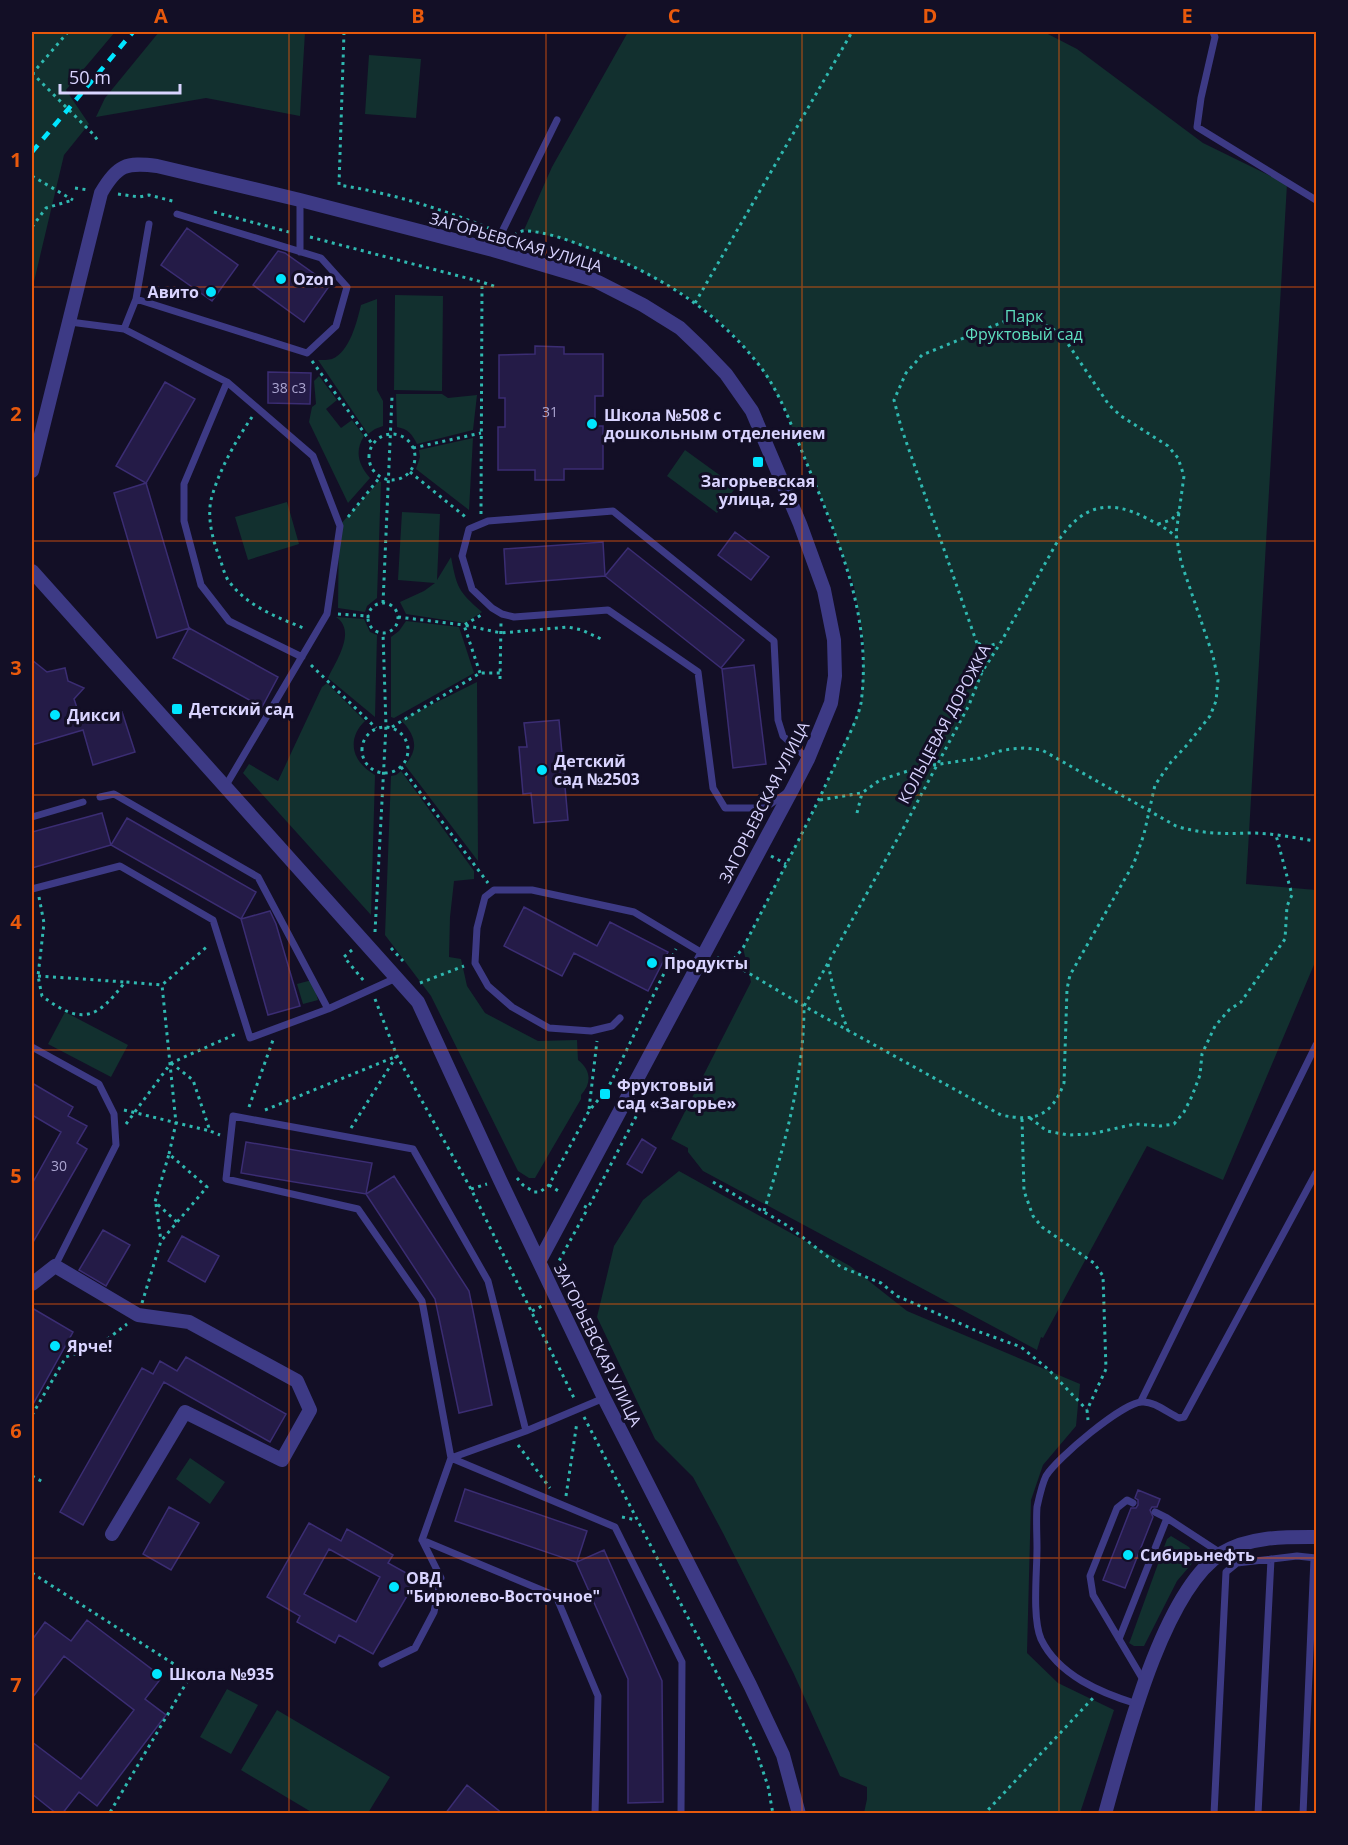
<svg xmlns="http://www.w3.org/2000/svg" width="1348" height="1845" viewBox="0 0 1348 1845" font-family="'Open Sans',sans-serif">
<rect width="100%" height="100%" fill="#130f26"/>
<path fill="#12302f" d="M32,32H115L66,90L89,124L64,155L32,290Z
M159,32H305L300,116L206,98L96,117L105,98Z
M628,32H1044L1077,49L1203,143L1287,184L1246,884L1316,890V960L1223,1180L1147,1146L1043,1338L1041,1337L1037,1350L703,1171L688,1152V1148L671,1139L751,982L743,948L819,800L861,705L864,645L854,586L829,517L783,405L757,362L733,334L712,315L686,296L632,266L563,239L524,230L552,167Z
M369,55L421,59L416,118L365,114Z
M395,295L443,296L442,391L394,390Z
M377,299V390L383,401V426L375,429L368,434L318,360C322,360 329,360 332,359C350,352 357,321 361,305Z
M319,376L337,400L326,409L341,428L352,420L364,436C354,452 359,465 370,478L348,503L309,422L312,407L316,404L314,381Z
M396,394H442L448,398L477,395L473,430L417,444C412,434 408,429 397,427Z
M473,438L469,510L416,469L420,457L419,450Z
M685,450L736,487L717,513L667,476Z
M379,481L381,482L377,598L367,606L365,612L338,608L339,526Z
M287,502L299,544L248,560L235,517Z
M402,512L440,514L437,580L451,557C457,588 458,591 482,612L465,623L406,614L400,602L424,591L435,583L398,580Z
M336,617L364,619L370,632L377,635L375,717L328,678C336,661 357,631 336,617Z
M406,621L459,627L474,673L394,718L391,717V637L399,631Z
M477,682L478,861L405,765C420,748 415,735 401,720Z
M327,683L365,721C346,739 352,762 375,775L371,915L243,773L249,764L278,781L322,687Z
M401,771L474,871V879L454,881L450,917L449,957L461,959L467,986L485,1013L538,1041L577,1040L578,1060C591,1070 592,1083 581,1095V1099L535,1178H529L518,1171L431,996L385,935L391,776L396,775Z
M312,980L318,1000L303,1004L297,984Z
M65,1012L128,1045L111,1077L48,1044Z
M679,1171L850,1266L907,1311L1080,1384L1076,1426L1043,1465L1031,1500L1027,1653L1058,1683L1114,1710L1080,1813H864L867,1799V1787L840,1776L793,1672L723,1533L693,1477L655,1439L597,1317L614,1246L643,1200Z
M190,1458L225,1482L210,1504L176,1479Z
M1171,1536L1189,1547L1194,1555V1561L1177,1581L1144,1646H1134L1129,1643L1130,1641L1167,1539Z
M227,1689L258,1705L231,1754L200,1737Z
M277,1710L390,1777L368,1813H313L241,1770Z"/>
<path fill="#241b47" stroke="#3b2d73" stroke-width="1.5" fill-rule="evenodd" d="M187,228L238,265L212,301L161,265Z
M278,251L285,253L330,285L304,322L253,285Z
M535,346L564,347V354H603V396H595V426H603V469H564V480H535V470H498V427H505V398H499V355L535,354Z
M268,372L311,373L310,404L268,403Z
M165,382L195,399L146,483L189,628L278,677L262,707L173,658L189,628L157,638L114,493L146,483L116,466Z
M735,532L769,557L751,580L718,555Z
M603,542L605,576L506,584L504,549Z
M628,548L744,640L721,668L605,576Z
M32,660L47,672L65,668L68,681L84,688L74,699L82,723L122,712L135,752L93,765L83,730L32,745Z
M754,665L766,764L733,768L722,669Z
M559,720L568,820L534,823L531,793L523,794L519,747H527L524,723Z
M102,813L111,845L32,868V832Z
M127,818L256,892L241,919L111,845Z
M524,907L597,946L610,922L668,952L648,991L574,953L562,976L504,946Z
M270,911L276,924L300,1006L268,1015L241,919Z
M32,1083L73,1107L68,1116L87,1126L77,1143L87,1149L32,1244V1184L61,1132L32,1115Z
M642,1139L656,1148L642,1173L627,1164Z
M246,1142L372,1163L366,1194L241,1173Z
M394,1176L469,1291L492,1405L459,1413L435,1299L366,1194Z
M103,1230L130,1245L106,1286L79,1270Z
M182,1236L219,1256L205,1282L168,1261Z
M32,1308L73,1332L32,1406Z
M186,1357L286,1414L270,1442L164,1382L83,1525L60,1512L142,1368L153,1374L160,1361L177,1371Z
M465,1489L587,1531L577,1562L604,1550L662,1681L663,1802L628,1803V1679L576,1562L455,1521Z
M1138,1490L1160,1499L1157,1507H1152L1150,1510L1153,1517L1125,1588L1103,1580L1131,1508H1136L1138,1505V1500L1135,1498Z
M169,1507L199,1523L171,1570L143,1554Z
M309,1523L341,1541L347,1529L393,1555L388,1563L417,1579L373,1654L339,1635L335,1643L297,1622L300,1616L267,1597ZM329,1549L380,1577L356,1622L304,1594Z
M87,1620L162,1677L145,1699L166,1715L97,1806L79,1792L62,1814H57L32,1794V1742L81,1779L134,1710L64,1656L32,1698V1640L45,1622L71,1641Z
M467,1785L503,1814H445Z"/>
<g fill="none" stroke-linecap="round" stroke-linejoin="round">
<path stroke="#2fb8b0" stroke-width="3" stroke-dasharray="3 4.5" stroke-linecap="butt" d="M344,32L339,185C391,193 442,209 491,229
M32,73L93,134L99,142
M32,74L68,32
M32,176L73,200
M75,188L88,190
M118,194L139,197L149,195L176,202
M214,212L289,232
M32,227L46,208L73,200
M514,235C518,233 522,230 526,231C550,232 575,243 597,251C657,274 715,310 755,360C779,388 791,425 805,459C837,538 873,615 861,703C858,719 845,743 838,758C809,823 775,885 743,948L730,964
M310,237L482,282L496,287
M695,303L852,32
M312,361L373,445
M252,417C236,440 218,472 211,500C207,519 213,541 220,559C223,567 225,578 231,584C249,607 279,618 306,629
M369 457a23 23 0 1 1 46 0a23 23 0 1 1-46 0Z
M413,448L481,433
M410,472L468,519
M481,514L482,282
M348,517L380,477
M1158,524L1171,520L1179,512
M383,603L392,397
M368 618a15 15 0 1 1 30 0a15 15 0 1 1-30 0Z
M338,614L369,616
M398,617L464,625L483,614
M978,643L985,647L999,643
M311,665L376,728
M480,673L464,625L501,633L568,627L582,630L601,639
M500,679L501,623
M362 750a23 23 0 1 1 46 0a23 23 0 1 1-46 0Z
M392,727L480,673H501
M401,767L488,883
M820,800L862,793L880,780L920,767L980,758L1000,751L1011,749L1024,748L1042,750L1176,826C1201,834 1225,834 1251,833C1273,833 1295,838 1316,841
M857,813L862,793
M738,837L749,844
M771,856L786,864
M39,897L44,923L38,976L42,996C82,1026 97,1019 125,982L162,985
M375,932L386,726L383,633
M391,948L403,961
M352,950L344,957L364,981
M718,960V958L740,968L804,1006L1001,1115C1035,1122 1051,1117 1064,1083L1067,989L1070,975L1134,863L1144,834L1155,785L1171,762L1187,745L1210,716L1216,701L1218,680L1213,656L1181,562L1176,534L1184,476L1178,458L1168,446L1121,416L1109,405L1064,338L1053,329L1030,318L1003,322L922,355L906,373L894,400L901,427L980,652L982,672
M828,964L834,991L848,1031
M38,976L125,982
M420,983L464,966
M375,999L397,1056L471,1189L574,1398
M171,1063L193,1080L210,1131L220,1135
M249,1107L273,1040
M589,1109L597,1041
M124,1110L210,1131
M265,1110L397,1056
M1030,1118L1047,1131L1068,1135L1091,1134L1135,1124L1160,1126L1174,1124L1184,1112L1192,1096L1200,1075L1202,1054L1215,1026L1229,1010L1241,1002L1285,939L1287,906L1292,895L1276,835
M1022,1119L1024,1191L1033,1216L1042,1227L1094,1263L1103,1276L1106,1369L1087,1410L1088,1420
M126,1124L171,1063L238,1033
M351,1128L396,1057
M169,1154L176,1123L162,985L209,945
M517,1178L523,1185L534,1192H540L549,1185L589,1111L608,1088L676,949
M713,1182L788,1226L841,1267L881,1283L897,1296L977,1331L1021,1347L1048,1369L1087,1410
M549,1185L560,1192
M471,1189L487,1184
M156,1204L161,1241
M584,1206L588,1208L641,1107
M764,1211C785,1144 804,1076 804,1006L904,827L969,705L982,672L1001,642L1056,544C1081,506 1107,497 1148,519C1158,524 1168,529 1176,537
M559,1268V1261L588,1208
M142,1303L161,1241L207,1187L169,1154L155,1202L177,1222
M532,1311L544,1305
M32,1415L66,1357L101,1344L127,1324
M584,1417L754,1745L768,1786L773,1814
M518,1445L550,1488
M32,1476L43,1482
M566,1496L577,1422
M622,1517L636,1520
M32,1573L191,1675L109,1814
M982,1814L988,1810L1093,1698"/>
<path stroke="#3d3a85" stroke-width="7" d="M1213,32L1215,37L1201,98L1197,127L1316,200
M300,200V252
M493,250L557,120
M136,299L149,224
M70,322L124,329L227,382L313,456L340,526L327,614L225,787
M124,329L136,299L307,353L336,326L347,287L321,258L177,214
M227,382L184,484V521L201,585L229,621L302,657
M786,793L765,808H725L713,788L698,672L608,610L514,617L502,614L492,608L472,589L462,556L469,529L488,521L613,511L774,641L778,720L783,736L808,759
M100,797L114,794L258,877L328,1009
M32,817L83,802
M32,889L120,866L213,920L250,1038L328,1009L396,978
M620,1018L612,1026L591,1031L549,1028L512,1007L488,986L475,963L477,928L485,897L494,890H532L634,912L704,954
M32,1047L99,1084L114,1114L116,1145L55,1266
M1141,1401L1316,1045
M526,1431L488,1281L413,1149L233,1116L226,1179L358,1209L422,1301L451,1458L615,1527L682,1662L681,1814
M1133,1503L1127,1500L1117,1508L1090,1576L1093,1595L1145,1683
M1155,1512L1167,1518L1222,1554
M422,1540L556,1596L598,1696L595,1814
M1119,1639L1167,1518
M382,1664L415,1648L434,1612L441,1578L422,1540L451,1458L526,1431L604,1398
M1137,1704C1101,1693 1058,1675 1041,1639C1032,1618 1037,1572 1037,1548C1037,1535 1036,1520 1037,1507C1039,1498 1042,1484 1046,1476C1056,1459 1123,1402 1142,1402C1154,1401 1168,1413 1179,1418L1184,1417L1316,1173
M1214,1814L1226,1572L1237,1563L1297,1556L1316,1558
M1258,1814L1271,1559
M1303,1814L1314,1558"/>
<path stroke="#3d3a85" stroke-width="14" d="M32,471L101,193C117,165 126,162 157,166L300,200L493,250L594,280L643,305L680,328L702,349L726,374L752,411L800,524L824,590L834,640L835,676L831,703L808,759L793,788L539,1262
M32,571L418,1002L500,1180L604,1398L750,1685L783,1755L799,1814
M32,1284L55,1266L138,1315L189,1322L297,1381L310,1410L282,1460L185,1412L112,1534
M1105,1814C1124,1746 1162,1591 1222,1553C1250,1536 1286,1537 1316,1537"/>
<path stroke="#00e5ff" stroke-width="4.5" stroke-dasharray="9 8" stroke-linecap="butt" d="M32,152L133,32"/>
</g>
<path fill="none" stroke="#e8590c" stroke-width="1.5" stroke-opacity="0.55" d="M289,32V1814M546,32V1814M802,32V1814M1059,32V1814M32,287H1316M32,541H1316M32,795H1316M32,1050H1316M32,1304H1316M32,1558H1316"/>
<g fill="#00e5ff" stroke="#130f26" stroke-width="2">
<circle cx="281" cy="279" r="6"/>
<circle cx="211" cy="292" r="6"/>
<circle cx="592" cy="424" r="6"/>
<rect x="752" y="456" width="12" height="12" rx="3"/>
<rect x="171" y="703" width="12" height="12" rx="3"/>
<circle cx="55" cy="715" r="6"/>
<circle cx="542" cy="770" r="6"/>
<circle cx="652" cy="963" r="6"/>
<rect x="599" y="1088" width="12" height="12" rx="3"/>
<circle cx="55" cy="1346" r="6"/>
<circle cx="1128" cy="1555" r="6"/>
<circle cx="394" cy="1587" r="6"/>
<circle cx="157" cy="1674" r="6"/>
</g>
<g text-anchor="middle" stroke-width="6" stroke-linejoin="round" paint-order="stroke">
<g font-size="14" fill="#aca6d1">
<text x="289" y="393">38 с3</text>
<text x="550" y="417">31</text>
<text x="59" y="1171">30</text>
</g>
<g font-size="16" fill="#d9d4ff" stroke="#130f26">
<text transform="translate(516 242) rotate(16)" y="6">ЗАГОРЬЕВСКАЯ УЛИЦА</text>
<text transform="translate(944 724) rotate(-62)" y="6">КОЛЬЦЕВАЯ ДОРОЖКА</text>
<text transform="translate(764 802) rotate(-63)" y="6">ЗАГОРЬЕВСКАЯ УЛИЦА</text>
<text transform="translate(598 1345) rotate(64)" y="6">ЗАГОРЬЕВСКАЯ УЛИЦА</text>
</g>
<g font-size="16" font-weight="bold" fill="#d9d4ff" stroke="#130f26" text-anchor="start">
<text x="293" y="285">Ozon</text>
<text x="199" y="298" text-anchor="end">Авито</text>
<text x="604" y="421">Школа №508 с<tspan x="604" dy="18">дошкольным отделением</tspan></text>
<text x="758" y="487" text-anchor="middle">Загорьевская<tspan x="758" dy="18">улица, 29</tspan></text>
<text x="189" y="715">Детский сад</text>
<text x="67" y="721">Дикси</text>
<text x="554" y="767">Детский<tspan x="554" dy="18">сад №2503</tspan></text>
<text x="664" y="969">Продукты</text>
<text x="617" y="1091">Фруктовый<tspan x="617" dy="18">сад «Загорье»</tspan></text>
<text x="67" y="1352">Ярче!</text>
<text x="1140" y="1561">Сибирьнефть</text>
<text x="406" y="1584">ОВД<tspan x="406" dy="18">"Бирюлево-Восточное"</tspan></text>
<text x="169" y="1680">Школа №935</text>
</g>
<g font-size="16" fill="#5fe0c0" stroke="#130f26">
<text x="1024" y="322">Парк<tspan x="1024" dy="18">Фруктовый сад</tspan></text>
</g>
</g>
<rect width="1348" height="1845" fill="none" stroke="#130f26" stroke-width="66"/>
<path d="M60 84v9h120v-9" fill="none" stroke="#d9d4ff" stroke-width="3"/>
<text x="69" y="84" font-size="18" fill="#d9d4ff" stroke="#130f26" stroke-width="4.5" paint-order="stroke">50 m</text>
<rect x="33" y="33" width="1282" height="1779" fill="none" stroke="#e8590c" stroke-width="2"/>
<g font-size="20" text-anchor="middle" font-weight="bold" fill="#e8590c">
<text x="161" y="23">A</text>
<text x="418" y="23">B</text>
<text x="674" y="23">C</text>
<text x="930" y="23">D</text>
<text x="1187" y="23">E</text>
<text x="16" y="167">1</text>
<text x="16" y="421">2</text>
<text x="16" y="675">3</text>
<text x="16" y="929">4</text>
<text x="16" y="1183">5</text>
<text x="16" y="1438">6</text>
<text x="16" y="1692">7</text>
</g>
</svg>
